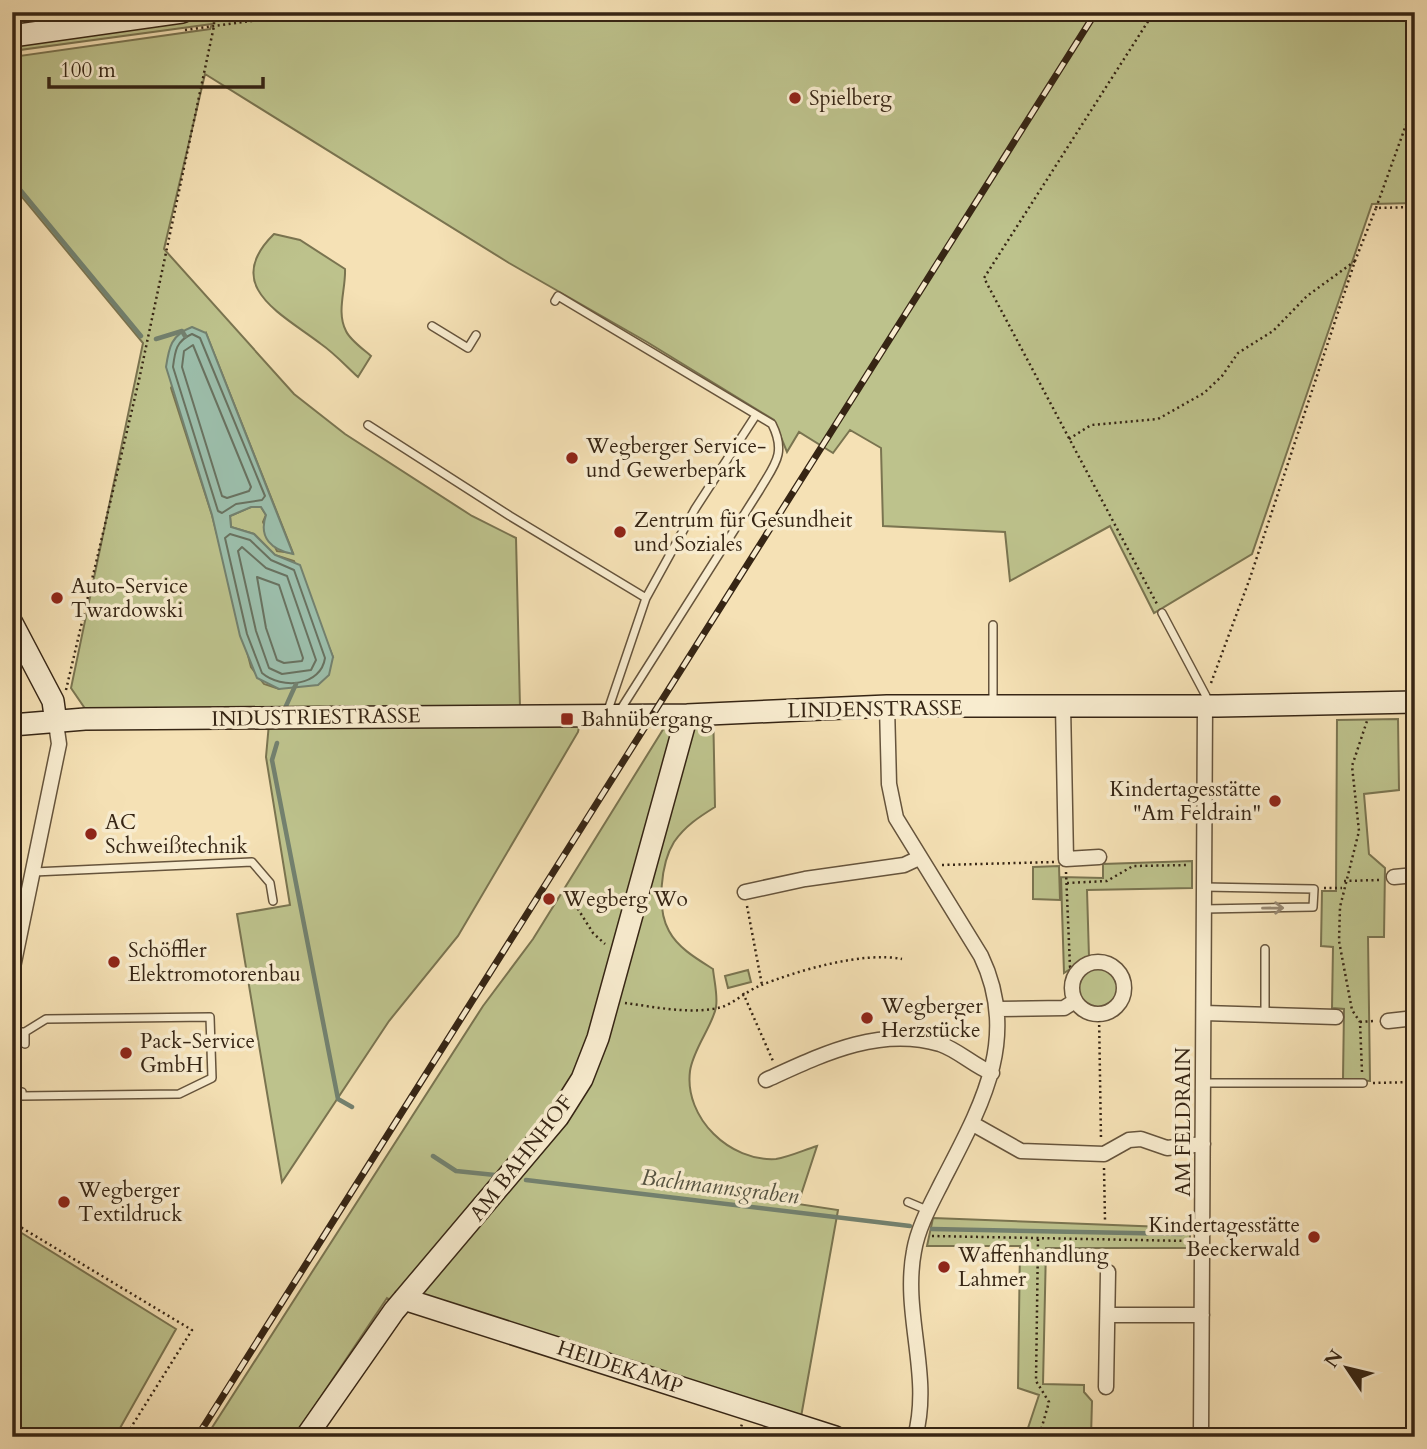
<svg xmlns="http://www.w3.org/2000/svg" width="1427" height="1449" viewBox="0 0 1427 1449" font-family="Cardo,serif">
<rect width="100%" height="100%" fill="#f5e1b5"/>
<filter id="stains"><feTurbulence type="fractalNoise" baseFrequency=".00286" numOctaves="4"/><feColorMatrix values="0 0 0 0 .2 0 0 0 0 .09 0 0 0 0 .02 0 0 0 .5 -.17"/></filter>
<radialGradient id="worn" r=".72"><stop offset=".6" stop-color="#630" stop-opacity="0"/><stop offset="1" stop-color="#630" stop-opacity=".3"/></radialGradient>
<path fill="#bdc28c" stroke="#7a7450" stroke-width="2" fill-rule="evenodd" d="M76,12H124L12,26V20Z
M214,12H1415V203L1372,204L1252,554L1154,613L1110,526L1010,581L1005,532L883,526L881,448L850,430L833,453L799,432L787,452L774,420L647,342L509,263L205,74L164,249L294,394L345,434L472,516L516,538L520,707L580,722L578,732L458,936L389,1021L282,1182L237,914L290,905L266,757L270,712L86,710L71,688L143,343L12,185V57L210,29L212,24L12,51V46L208,17L212,19ZM206,333L293,553L277,551L263,522L266,515L261,507H251L230,516L231,527L254,534L275,555L294,561L333,657L279,689L264,684L251,667L212,515L171,388Z
M274,234L300,240L345,269C346,289 336,312 346,331C350,340 363,349 371,356L358,377C346,366 334,353 321,344C282,314 221,286 274,234Z
M713,705L715,807C699,817 685,826 674,842C661,863 656,908 669,931C678,948 697,959 713,969C714,980 718,996 716,1007C713,1025 693,1049 690,1071C684,1118 730,1162 776,1159C789,1157 804,1150 817,1146L798,1204L838,1210L801,1417L403,1307L387,1298L294,1437H206L483,1006L533,939L677,707Z
M1398,719L1399,790L1364,794L1369,854L1385,868L1384,937H1368L1370,1081L1343,1079L1344,1009L1332,1008L1333,947L1321,946L1322,891H1336L1337,720Z
M1192,861V888L1087,890L1089,957L1064,973L1061,877L1103,878V864Z
M1059,866L1060,900L1033,899V867Z
M1078 988a20 20 0 1 1 40 0a20 20 0 1 1-40 0Z
M748,970L751,982L728,988L725,976Z
M933,1218L1190,1228V1248H1046L1043,1384L1084,1385V1392L1092,1401L1091,1437L1061,1431L1059,1437H1025L1039,1395L1018,1388L1020,1246H927Z
M12,1227L176,1329L115,1437L12,1435Z"/>
<path fill="#9cbeab" stroke="#73816f" stroke-width="2" d="M192,327L206,333L293,554C272,550 258,538 266,515L261,507H251L230,516L231,527L254,534L275,555L300,565L333,657L329,675L318,685L279,689L257,678L240,636L212,515L166,367C169,347 171,335 192,327Z"/>
<g fill="none" stroke-linecap="round" stroke-linejoin="round">
<path stroke="#697260" stroke-width="2" d="M192,334L200,338L265,496L262,500L236,504L222,513L218,511L173,367C175,351 176,341 192,334Z
M193,345L251,487L249,491L227,498L222,496L182,367L184,351Z
M230,534L250,540L271,560L294,570L325,658C321,686 282,690 262,673L247,634L225,538Z
M242,547L266,568L287,576L316,660L311,670L282,674L269,668L256,631L238,551Z
M257,577L279,585L303,658L302,661L284,663L277,660L266,628Z"/>
<path stroke="#73816f" stroke-width="4.5" d="M12,180L141,336
M156,339L182,331L185,336
M286,706L296,684
M277,743L272,760L338,1099L352,1107
M433,1156L456,1171L495,1175
M526,1180L910,1226
M932,1229L1182,1234"/>
<g stroke="#66543c" stroke-width="10">
<path id="lane" d="M555,301L558,296L772,424C787,454 774,465 759,491L619,712
M432,326L468,348L476,335
M368,425L510,516L646,598
M1162,613L1206,696
M993,705V625
M607,713L646,598L695,509L756,415
M34,872L252,862L270,883L273,901
M1204,887L1314,889L1313,907L1204,909
M1265,1015V949
M12,1032H25V1044
M1204,1083H1363
M22,1092L21,1096L179,1094L212,1078L210,1017L46,1019L25,1032
M908,1202L927,1210"/>
</g>
<g stroke="#66543c" stroke-width="17">
<path id="street" d="M1063,705L1066,859L1099,857
M887,706L889,784L896,818L981,956C1021,1039 980,1108 942,1182C931,1204 918,1227 914,1251C902,1314 932,1375 915,1437
M1394,877L1415,875
M745,892L805,879L904,865L919,858
M1072 988a26 26 0 1 1 52 0a26 26 0 1 1-52 0Z
M12,972L59,744L56,723
M999,1009L1064,1008L1075,1001
M1204,1013L1336,1017
M1388,1021L1415,1018
M766,1080C821,1055 878,1026 940,1044C958,1050 974,1066 992,1073
M973,1124L1021,1151L1104,1154L1129,1140L1141,1139L1167,1148L1203,1144
M1108,1315H1202
M1106,1387L1108,1272
M1201,1437L1205,706"/>
</g>
<g stroke="#362514" stroke-width="24">
<path id="secondary" d="M12,36L182,12
M12,623L53,701L56,723
M12,725L85,719L687,715L887,706H1218L1415,702
M404,1299L835,1437
M306,1437L394,1311L558,1117L582,1079L598,1038L687,715"/>
</g>
<path stroke="#362514" stroke-width="2.5" stroke-dasharray="2 3.5" stroke-linecap="butt" d="M1154,12L984,278L1157,604
M185,30L318,12
M1376,208L1415,100
M1069,439L1091,425L1158,419L1204,393L1222,376L1238,353L1273,331L1307,296L1355,261
M1211,683L1250,578L1355,261L1376,208L1415,207
M66,690L139,380L214,26V12
M942,865L1054,862
M1066,872L1070,967L1078,971
M1344,881L1379,880
M1067,883L1107,881L1133,866L1189,865
M1324,888H1342
M566,890L593,933L605,944
M747,906L762,985
M743,993L773,1061
M625,1003C656,1007 691,1015 722,1007C734,1003 747,991 759,986C796,971 863,951 902,959
M1099,1014L1101,1140
M1360,1022L1374,1021
M1362,1072L1360,1022L1352,1010L1339,941L1340,907L1359,831L1352,766L1367,721
M1373,1083L1415,1082
M1104,1168L1105,1220
M12,1222L192,1330L125,1437
M932,1236L1188,1241
M1038,1239L1036,1381L1049,1402L1039,1437
M850,1429L873,1437
M738,1437L742,1424"/>
<use href="#lane" stroke="#f8eccf" stroke-width="7"/>
<use href="#street" stroke="#f8eccf" stroke-width="14"/>
<use href="#secondary" stroke="#f8eccf" stroke-width="21"/>
<g stroke="#362514" stroke-width="7">
<path id="rail" d="M197,1437L1096,12"/>
</g>
<use href="#rail" stroke="#f8eccf" stroke-width="4.5" stroke-dasharray="13" stroke-linecap="butt"/>
</g>
<defs><path id="oneway-shaft" d="M-6 0H5M1.5-3L5.5 0L1.5 3" fill="none" stroke-width="1.6" stroke-linecap="round" stroke-linejoin="round" transform="scale(1.75)"/></defs>
<use stroke="#978872" href="#oneway-shaft" transform="translate(1273 908) rotate(-1)"/>
<g fill="#8f2418" stroke="#f8eccf" stroke-width="2.5">
<circle cx="795" cy="98" r="7"/>
<circle cx="572" cy="458" r="7"/>
<circle cx="620" cy="532" r="7"/>
<circle cx="57" cy="598" r="7"/>
<rect x="560" y="712" width="14" height="14" rx="3.5"/>
<circle cx="1275" cy="801" r="7"/>
<circle cx="91" cy="834" r="7"/>
<circle cx="549" cy="899" r="7"/>
<circle cx="114" cy="962" r="7"/>
<circle cx="867" cy="1018" r="7"/>
<circle cx="126" cy="1053" r="7"/>
<circle cx="64" cy="1202" r="7"/>
<circle cx="1314" cy="1237" r="7"/>
<circle cx="944" cy="1267" r="7"/>
</g>
<g text-anchor="middle" stroke-width="7" stroke-linejoin="round" paint-order="stroke">
<g font-size="21" fill="#362514" stroke="#f8eccf" text-anchor="start">
<text x="809" y="105">Spielberg</text>
<text x="586" y="453">Wegberger Service-<tspan x="586" dy="24">und Gewerbepark</tspan></text>
<text x="634" y="527">Zentrum für Gesundheit<tspan x="634" dy="24">und Soziales</tspan></text>
<text x="71" y="593">Auto-Service<tspan x="71" dy="24">Twardowski</tspan></text>
<text x="581" y="726">Bahnübergang</text>
<text x="1261" y="796" text-anchor="end">Kindertagesstätte<tspan x="1261" dy="24">"Am Feldrain"</tspan></text>
<text x="105" y="829">AC<tspan x="105" dy="24">Schweißtechnik</tspan></text>
<text x="563" y="906">Wegberg Wo</text>
<text x="128" y="957">Schöffler<tspan x="128" dy="24">Elektromotorenbau</tspan></text>
<text x="881" y="1013">Wegberger<tspan x="881" dy="24">Herzstücke</tspan></text>
<text x="140" y="1048">Pack-Service<tspan x="140" dy="24">GmbH</tspan></text>
<text x="78" y="1197">Wegberger<tspan x="78" dy="24">Textildruck</tspan></text>
<text x="1300" y="1232" text-anchor="end">Kindertagesstätte<tspan x="1300" dy="24">Beeckerwald</tspan></text>
<text x="958" y="1262">Waffenhandlung<tspan x="958" dy="24">Lahmer</tspan></text>
</g>
<g font-size="21" fill="#362514" stroke="#f8eccf">
<text transform="translate(875 709) rotate(-1)" y="7">LINDENSTRASSE</text>
<text transform="translate(316 717) rotate(-1)" y="7">INDUSTRIESTRASSE</text>
<text transform="translate(1183 1122) rotate(-90)" y="7">AM FELDRAIN</text>
<text transform="translate(521 1158) rotate(-52)" y="7">AM BAHNHOF</text>
<text transform="translate(620 1367) rotate(18)" y="7">HEIDEKAMP</text>
</g>
<g font-size="23" font-style="italic" fill="#555341" stroke="#f8eccf">
<text transform="translate(720 1186) rotate(7)" y="8">Bachmannsgraben</text>
</g>
</g>
<rect width="1427" height="1449" fill="none" stroke="#f5e1b5" stroke-width="42"/>
<rect x="14" y="14" width="1399" height="1421" fill="none" stroke="#362514" stroke-width="3.5"/>
<rect x="21" y="21" width="1385" height="1407" fill="none" stroke="#362514" stroke-width="2"/>
<g transform="translate(1347 1368) rotate(305)" stroke="#f8eccf" stroke-width="5" paint-order="stroke">
<path d="M0-5L12 26L0 18L-12 26Z" fill="#362514"/>
<text y="-10" font-size="19" font-weight="bold" text-anchor="middle" fill="#362514">N</text>
</g>
<path d="M49 77v10h214v-10" fill="none" stroke="#362514" stroke-width="3.5"/>
<text x="60" y="77" font-size="21" fill="#362514" stroke="#f8eccf" stroke-width="5" paint-order="stroke">100 m</text>
<rect width="100%" height="100%" filter="url(#stains)"/>
<rect width="100%" height="100%" fill="url(#worn)"/>
</svg>
